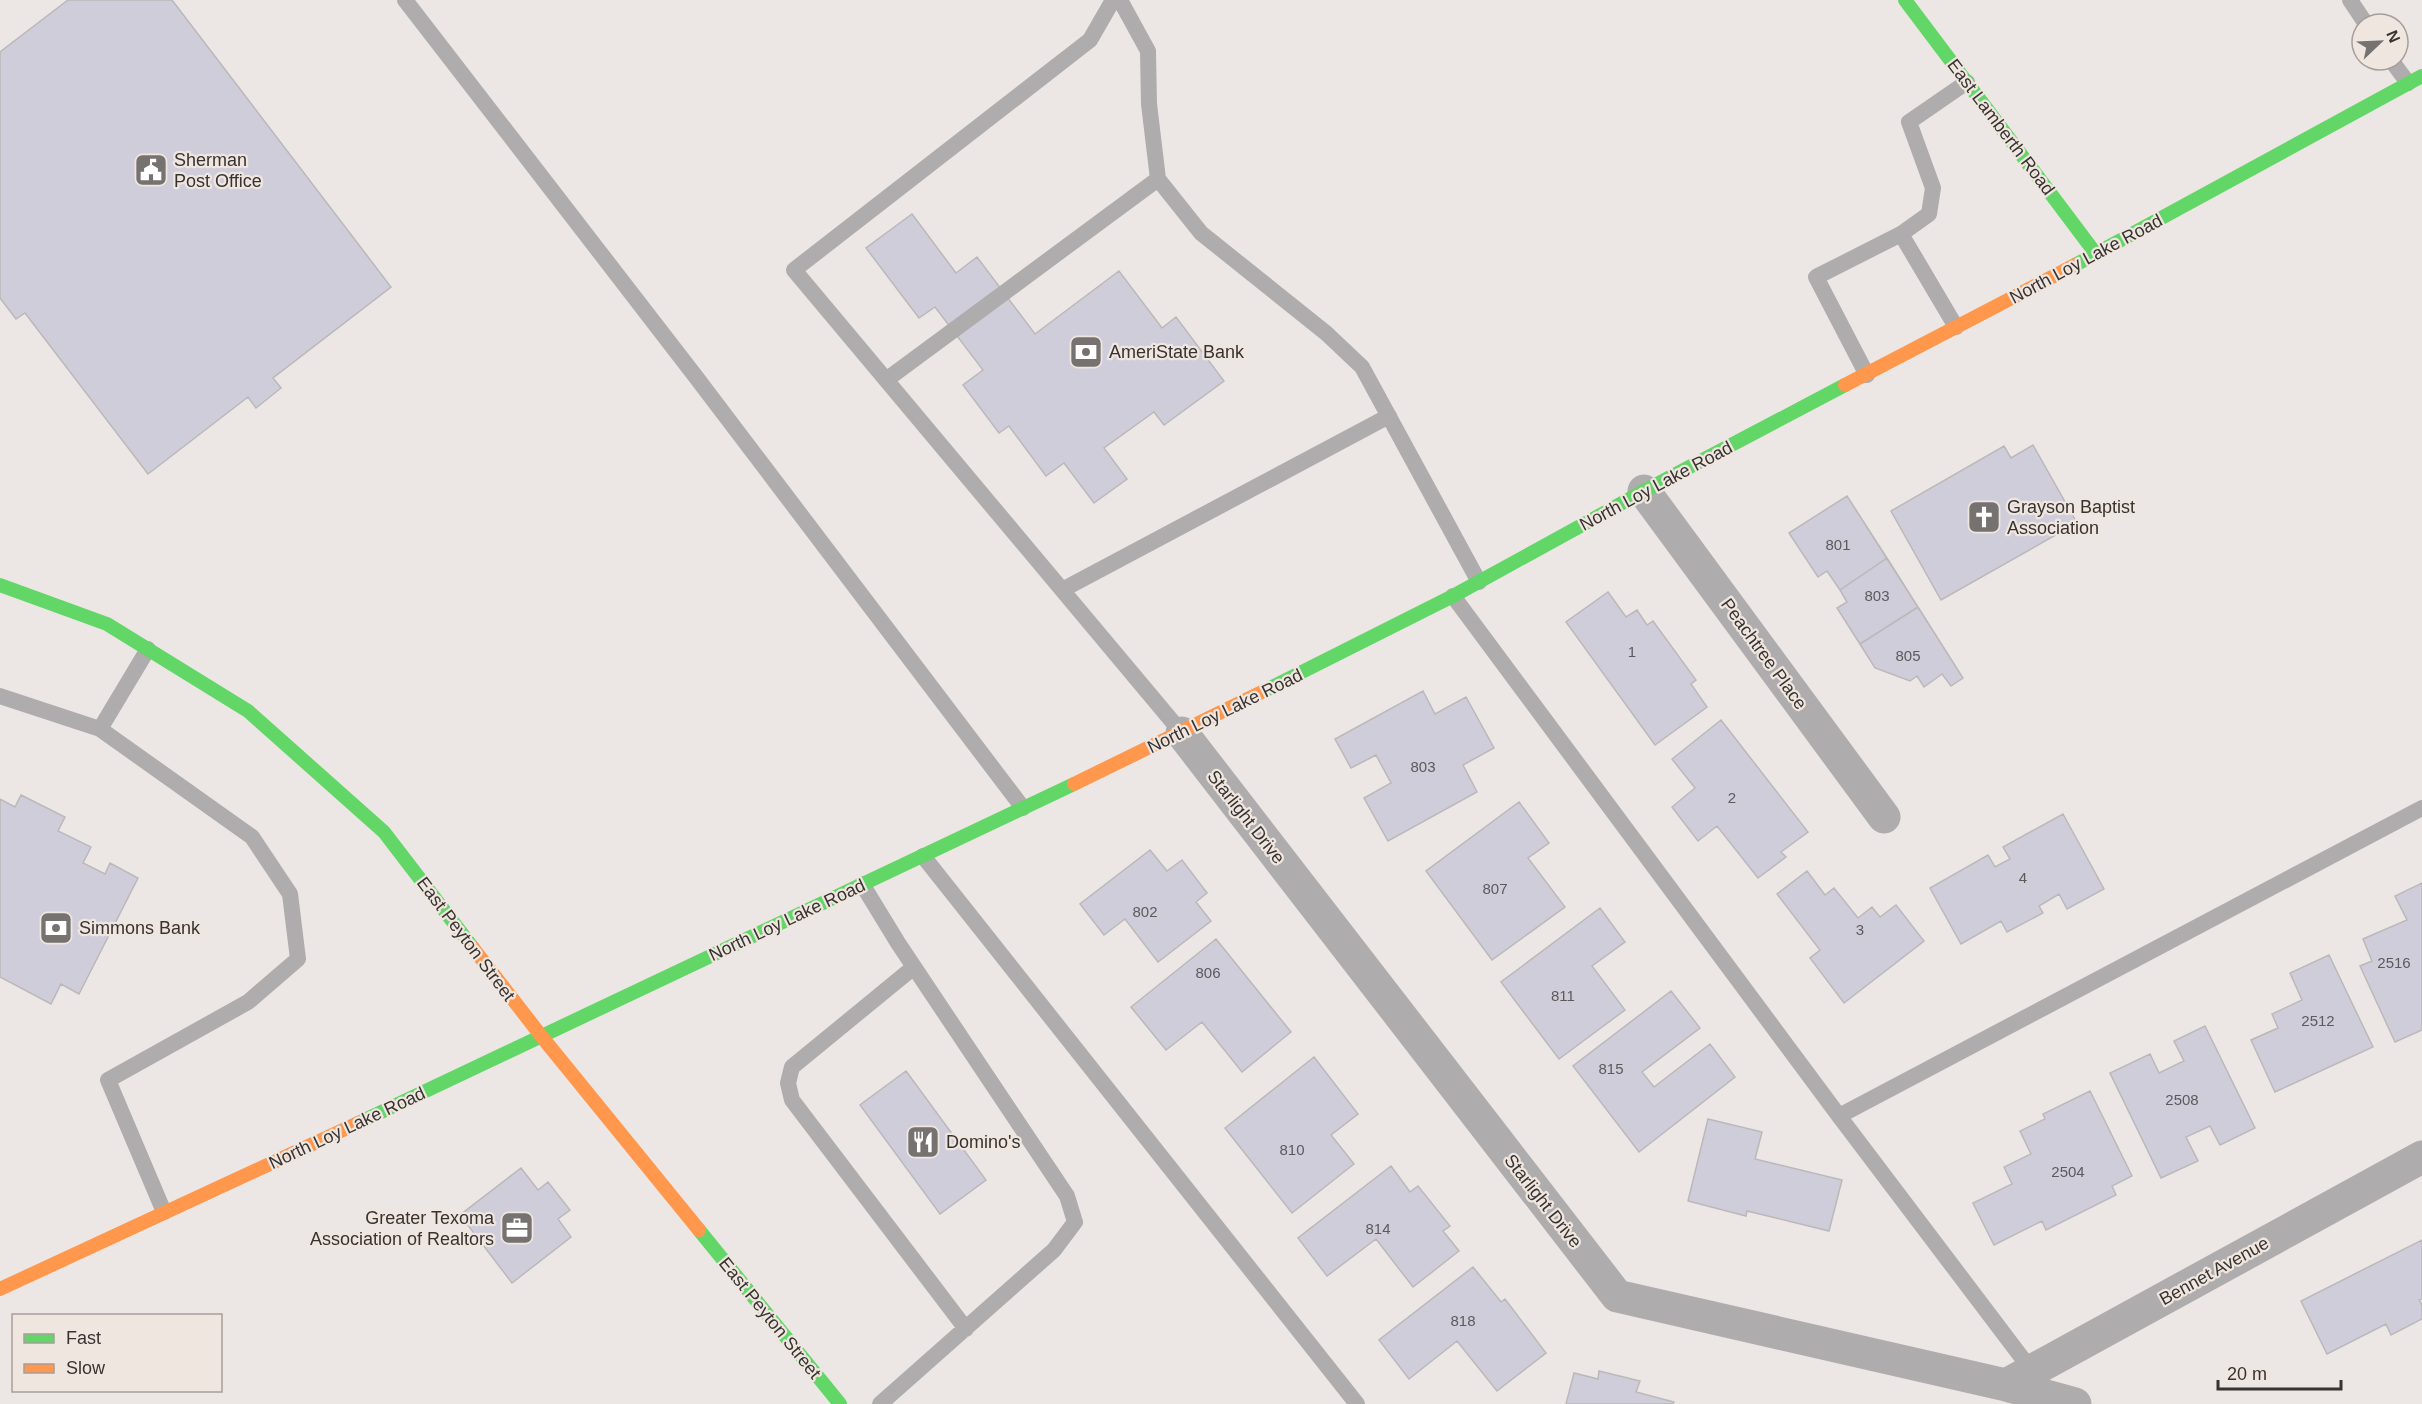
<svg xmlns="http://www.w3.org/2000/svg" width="2422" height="1404" viewBox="0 0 2422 1404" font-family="Helvetica,sans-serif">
<rect width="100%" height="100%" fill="#ece7e4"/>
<path fill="#d0cddb" stroke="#bab8b9" stroke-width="1.5" d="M68,0H172L391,287L273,378L281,388L256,408L248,397L148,474L25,313L16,319L0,298V52Z
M912,214L956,273L977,257L1035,334L1119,271L1162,328L1176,317L1224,381L1164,425L1154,412L1104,448L1127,479L1094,503L1064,463L1046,476L1009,426L999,433L963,385L983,370L935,307L919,318L866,248Z
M2033,445L2077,523L1941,600L1891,511L2004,446L2011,458Z
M1847,496L1963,678L1951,686L1942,674L1924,687L1917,676L1910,681L1875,668L1837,608L1847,602L1840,590L1827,571L1818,577L1789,533Z
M1847,496L1887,558L1840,590L1827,571L1818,577L1789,533Z
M1887,558L1918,607L1860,644L1837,608L1847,602L1840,590Z
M1608,592L1626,617L1637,610L1647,625L1653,621L1696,680L1691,684L1707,707L1655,745L1566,622Z
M1918,607L1963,678L1951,686L1942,674L1924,687L1917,676L1910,681L1875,668L1860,644Z
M1423,691L1435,714L1466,697L1494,748L1463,765L1477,792L1388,841L1364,798L1391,783L1376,755L1351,768L1335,739Z
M1721,720L1808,832L1781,852L1786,857L1758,878L1717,826L1698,841L1672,807L1695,788L1672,759Z
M21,795L65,817L58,831L91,847L83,863L105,874L110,863L138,878L79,994L61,984L51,1004L0,977V799L15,807Z
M1519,802L1549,843L1528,858L1565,907L1492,960L1426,871Z
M2063,814L2104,889L2067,909L2059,894L2039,906L2043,913L2007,932L2001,921L1961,944L1930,888L1988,855L1995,867L2010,859L2003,847Z
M1150,850L1167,871L1182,860L1207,893L1196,902L1211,921L1158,962L1125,919L1104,935L1080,904Z
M1807,871L1825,895L1834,888L1858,918L1872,907L1880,917L1896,905L1924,941L1844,1003L1810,958L1820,950L1777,894Z
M2422,883V1030L2395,1042L2360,966L2372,961L2363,939L2407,920L2395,896Z
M1600,908L1625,942L1592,966L1625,1010L1559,1059L1501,982Z
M1216,939L1291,1032L1242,1072L1202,1022L1166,1050L1131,1007Z
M2329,955L2373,1047L2275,1092L2251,1040L2278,1028L2272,1014L2302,1000L2290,973Z
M1671,991L1700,1028L1642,1072L1654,1087L1710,1044L1735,1077L1639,1152L1573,1066Z
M2205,1026L2255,1128L2220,1145L2210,1126L2186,1137L2198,1161L2161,1178L2110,1073L2150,1054L2159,1073L2184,1061L2174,1041Z
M1314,1057L1358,1114L1331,1135L1354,1164L1292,1213L1225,1128Z
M906,1071L986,1180L940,1214L860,1105Z
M2090,1091L2132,1176L2112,1186L2116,1195L2046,1230L2042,1221L1994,1245L1973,1203L2012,1184L2004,1167L2031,1154L2020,1131L2045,1119L2043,1114Z
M1708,1119L1762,1132L1755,1159L1842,1180L1829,1231L1747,1211L1746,1216L1688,1201Z
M1391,1166L1410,1192L1418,1186L1450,1226L1443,1231L1459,1251L1413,1287L1376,1239L1327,1276L1298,1238Z
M521,1168L538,1190L548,1182L570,1210L558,1219L571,1237L512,1283L460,1215Z
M2422,1240V1299L2419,1300L2422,1305V1319L2391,1335L2386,1324L2327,1354L2301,1301Z
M1473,1267L1501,1302L1505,1299L1546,1353L1497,1391L1457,1341L1409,1379L1379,1340Z
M1599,1371L1640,1381L1636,1392L1674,1402L1673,1404H1566L1574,1373L1598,1379Z"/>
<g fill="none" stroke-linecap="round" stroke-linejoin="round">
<path stroke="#aeacad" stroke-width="16" d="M405,0L696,377L1023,808
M1113,0L1090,40L794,270L1182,733
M1120,0L1148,51L1149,104L1158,179L1201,233L1326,333L1362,367L1479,582
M2350,0L2366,24
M2391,60L2408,83
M1901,234L1929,214L1933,188L1909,122L1967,82
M1867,375L1816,277L1901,234L1956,327
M886,380L1158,179
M1062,590L1389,416
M1453,596L1839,1116L2032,1371
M0,696L100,729L148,649
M100,729L252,837L290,894L298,959L248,1002L108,1080L164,1212
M923,856L1357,1404
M862,884L898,943L1067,1196L1075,1222L1054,1250L880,1404
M914,967L792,1067L788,1083L792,1100L966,1329
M1839,1116L2422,808"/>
<path stroke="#aeacad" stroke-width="33" d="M1644,491L1884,817
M1182,733L1617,1296L2006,1385L2075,1404
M2006,1385L2422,1157"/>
<path stroke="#63d668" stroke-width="14" d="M1905,0L2096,254
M2075,265L2422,76
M0,585L107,624L248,711L384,832L473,948
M1264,691L1453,596L1644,491L1845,385
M358,1123L1074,784
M699,1230L840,1404"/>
<path stroke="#ff974d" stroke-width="14" d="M1845,385L2075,265
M1074,784L1264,691
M473,948L542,1037L699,1230
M0,1289L358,1123"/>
</g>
<defs>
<g id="civic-square" transform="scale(1.725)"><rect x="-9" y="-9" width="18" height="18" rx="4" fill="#767270" stroke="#f0e6e0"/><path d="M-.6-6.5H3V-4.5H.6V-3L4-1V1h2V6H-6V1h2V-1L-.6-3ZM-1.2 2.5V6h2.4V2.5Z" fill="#fff"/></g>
<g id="bank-square" transform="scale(1.725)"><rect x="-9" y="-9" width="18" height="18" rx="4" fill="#767270" stroke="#f0e6e0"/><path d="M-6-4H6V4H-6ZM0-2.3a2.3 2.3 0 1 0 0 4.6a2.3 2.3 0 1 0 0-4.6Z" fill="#fff"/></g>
<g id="church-square" transform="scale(1.725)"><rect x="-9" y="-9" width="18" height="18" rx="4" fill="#767270" stroke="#f0e6e0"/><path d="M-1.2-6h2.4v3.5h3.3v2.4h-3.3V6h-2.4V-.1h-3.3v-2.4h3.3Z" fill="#fff"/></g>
<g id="restaurant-square" transform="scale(1.725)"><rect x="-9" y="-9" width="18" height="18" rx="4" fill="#767270" stroke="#f0e6e0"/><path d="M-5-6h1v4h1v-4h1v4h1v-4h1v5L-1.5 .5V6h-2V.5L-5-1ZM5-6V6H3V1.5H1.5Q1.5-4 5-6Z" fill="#fff"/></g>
<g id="office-square" transform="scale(1.725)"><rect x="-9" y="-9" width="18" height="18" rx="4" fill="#767270" stroke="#f0e6e0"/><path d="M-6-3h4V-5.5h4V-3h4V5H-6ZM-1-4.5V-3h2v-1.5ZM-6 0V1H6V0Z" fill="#fff"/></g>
</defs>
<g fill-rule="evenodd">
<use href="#civic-square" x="151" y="170"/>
<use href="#bank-square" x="1086" y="352"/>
<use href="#church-square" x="1984" y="517"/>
<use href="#bank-square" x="56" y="928"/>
<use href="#restaurant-square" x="923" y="1142"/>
<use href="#office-square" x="517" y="1228"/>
</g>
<g text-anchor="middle" stroke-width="4.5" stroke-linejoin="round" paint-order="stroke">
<g font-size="15" fill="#5d5a5c">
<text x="1838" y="550">801</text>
<text x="1877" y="601">803</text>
<text x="1632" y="657">1</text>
<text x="1908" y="661">805</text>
<text x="1423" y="772">803</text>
<text x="1732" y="803">2</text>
<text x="2023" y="883">4</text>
<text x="1495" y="894">807</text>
<text x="1145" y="917">802</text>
<text x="1860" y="935">3</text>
<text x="2394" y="968">2516</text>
<text x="1208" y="978">806</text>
<text x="1563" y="1001">811</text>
<text x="2318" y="1026">2512</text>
<text x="1611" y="1074">815</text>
<text x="2182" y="1105">2508</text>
<text x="1292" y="1155">810</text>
<text x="2068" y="1177">2504</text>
<text x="1378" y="1234">814</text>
<text x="1463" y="1326">818</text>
</g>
<g font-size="18" fill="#373331" stroke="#f0e6e0">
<text transform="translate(2001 127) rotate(53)" y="6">East Lamberth Road</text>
<text transform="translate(2086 259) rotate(-28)" y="6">North Loy Lake Road</text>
<text transform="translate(1656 486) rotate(-28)" y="6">North Loy Lake Road</text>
<text transform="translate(1764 654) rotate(54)" y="6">Peachtree Place</text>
<text transform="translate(1225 711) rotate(-26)" y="6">North Loy Lake Road</text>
<text transform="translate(1246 817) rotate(52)" y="6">Starlight Drive</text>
<text transform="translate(787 920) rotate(-25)" y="6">North Loy Lake Road</text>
<text transform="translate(466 939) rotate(53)" y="6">East Peyton Street</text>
<text transform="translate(347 1128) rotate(-25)" y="6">North Loy Lake Road</text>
<text transform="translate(1543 1201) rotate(52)" y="6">Starlight Drive</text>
<text transform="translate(2214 1271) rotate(-29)" y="6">Bennet Avenue</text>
<text transform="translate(770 1318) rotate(51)" y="6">East Peyton Street</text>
</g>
<g font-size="18" fill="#373331" stroke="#f0e6e0" text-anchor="start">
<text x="174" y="166">Sherman<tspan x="174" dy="21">Post Office</tspan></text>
<text x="1109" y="358">AmeriState Bank</text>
<text x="2007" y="513">Grayson Baptist<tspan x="2007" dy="21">Association</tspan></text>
<text x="79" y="934">Simmons Bank</text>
<text x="946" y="1148">Domino's</text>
<text x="494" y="1224" text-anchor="end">Greater Texoma<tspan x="494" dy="21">Association of Realtors</tspan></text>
</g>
</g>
<rect x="12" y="1314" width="210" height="78" fill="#f0e6e0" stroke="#a69e9a" stroke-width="1.5"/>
<rect x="24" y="1334" width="30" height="9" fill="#63d668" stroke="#a69e9a" stroke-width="1.5"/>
<text x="66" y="1344" font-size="18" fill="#373331">Fast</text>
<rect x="24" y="1364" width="30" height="9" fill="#ff974d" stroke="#a69e9a" stroke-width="1.5"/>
<text x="66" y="1374" font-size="18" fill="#373331">Slow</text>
<g transform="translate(2380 42) rotate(67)"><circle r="28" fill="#f0e6e0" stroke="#a69e9a" stroke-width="1.5"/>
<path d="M0-4.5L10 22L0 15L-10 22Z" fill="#767270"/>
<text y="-9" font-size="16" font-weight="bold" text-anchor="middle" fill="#373331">N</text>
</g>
<path d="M2218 1380v9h123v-9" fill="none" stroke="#373331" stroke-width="3"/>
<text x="2227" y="1380" font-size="18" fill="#373331" stroke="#f0e6e0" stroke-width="4.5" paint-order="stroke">20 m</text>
</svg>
